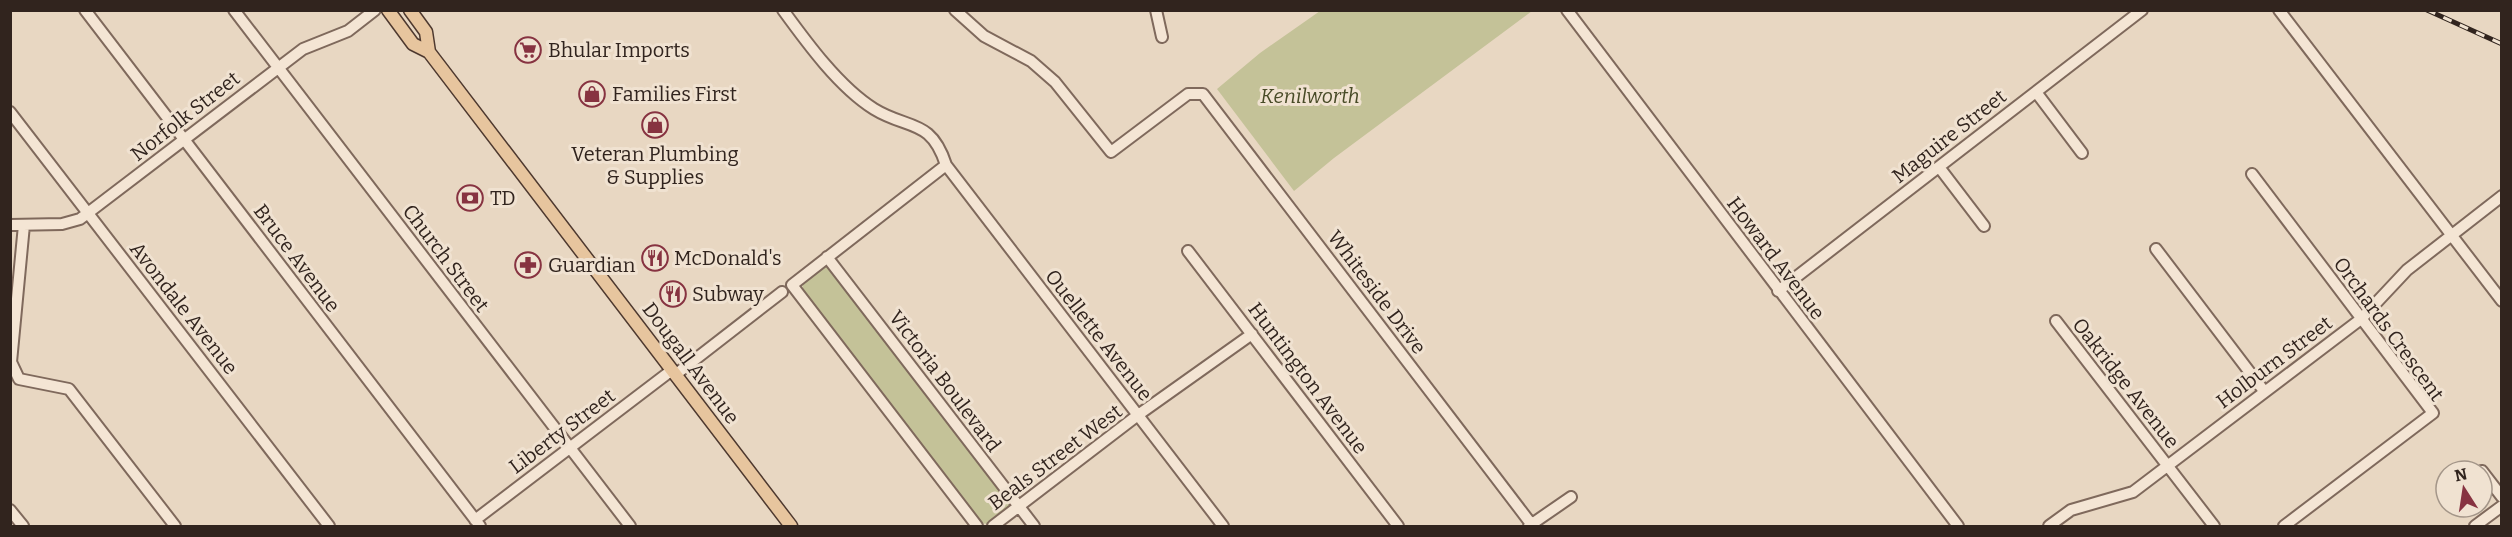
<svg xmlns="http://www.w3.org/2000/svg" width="2512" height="537" viewBox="0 0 2512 537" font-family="Bitter,serif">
<rect width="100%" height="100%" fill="#e8d7c2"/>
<path fill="#c4c298" d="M1320,11V10L1532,11L1334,158L1294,191L1217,89L1260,53Z
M824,265H829L1009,501V507L987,524L981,523L803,289L802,281Z"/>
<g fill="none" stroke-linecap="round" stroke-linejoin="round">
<g stroke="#7f695c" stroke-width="14">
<path id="minor" d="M85,10L480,526
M234,10L630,526
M783,10C807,43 839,87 874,109C908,130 931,118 946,165L1223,526
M955,10L984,36L1031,61L1055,82L1111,152L1188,94H1203L1532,525
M1156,10L1162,37
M1567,10L1958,526
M2279,10L2502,301
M2036,92L2082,153
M10,112L329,526
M946,165L792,285L977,526
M1939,167L1984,226
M2252,174L2433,413L2284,526
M10,225L62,224L80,219L303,49L348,31L375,10
M24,225L11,362L19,379L69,389L175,526
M2156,249L2264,391
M1188,251L1398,526
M827,257L1034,526
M1778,291L2142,10
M2056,321L2214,526
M675,375L782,292
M2482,471L2502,497
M10,510L23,526
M475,520L672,370
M993,526L1138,415L1252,334
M1529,526L1571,497
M2049,526L2071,510L2133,492L2361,319L2407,270L2502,196
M2475,526L2502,506"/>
</g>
<g stroke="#4e392f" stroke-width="15">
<path id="major" d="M388,10L413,44L429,52L791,526
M410,10L426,32L429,52"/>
</g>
<use href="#minor" stroke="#f4e5d4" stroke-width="10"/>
<use href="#major" stroke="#e7c59e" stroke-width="12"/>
<g stroke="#31241e" stroke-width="5">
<path id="rail" d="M2427,10L2502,44"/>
</g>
<use href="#rail" stroke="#f0e2d1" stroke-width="3" stroke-dasharray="9" stroke-linecap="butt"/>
</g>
<defs>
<g id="supermarket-ring" transform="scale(1.35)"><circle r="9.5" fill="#f0e2d1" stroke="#873341" stroke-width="1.5"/><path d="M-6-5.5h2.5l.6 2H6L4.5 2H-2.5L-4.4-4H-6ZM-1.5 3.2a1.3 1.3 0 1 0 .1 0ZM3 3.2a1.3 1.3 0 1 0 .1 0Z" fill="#873341"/></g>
<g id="shop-ring" transform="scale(1.35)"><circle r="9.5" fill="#f0e2d1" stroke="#873341" stroke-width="1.5"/><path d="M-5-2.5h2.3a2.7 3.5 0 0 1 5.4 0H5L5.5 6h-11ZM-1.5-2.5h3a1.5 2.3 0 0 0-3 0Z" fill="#873341"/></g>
<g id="bank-ring" transform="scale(1.35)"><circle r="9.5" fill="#f0e2d1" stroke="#873341" stroke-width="1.5"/><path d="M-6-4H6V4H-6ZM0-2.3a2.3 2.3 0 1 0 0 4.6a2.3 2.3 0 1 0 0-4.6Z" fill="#873341"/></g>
<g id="restaurant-ring" transform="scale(1.35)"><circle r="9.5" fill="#f0e2d1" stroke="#873341" stroke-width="1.5"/><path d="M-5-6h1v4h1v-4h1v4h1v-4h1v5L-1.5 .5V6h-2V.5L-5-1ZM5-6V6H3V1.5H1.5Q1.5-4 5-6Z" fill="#873341"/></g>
<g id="pharmacy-ring" transform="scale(1.35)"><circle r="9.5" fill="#f0e2d1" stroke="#873341" stroke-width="1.5"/><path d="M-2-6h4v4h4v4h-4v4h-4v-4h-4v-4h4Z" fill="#873341"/></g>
</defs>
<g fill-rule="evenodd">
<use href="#supermarket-ring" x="528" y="50"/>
<use href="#shop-ring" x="592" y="94"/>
<use href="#shop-ring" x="655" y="125"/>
<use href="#bank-ring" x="470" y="198"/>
<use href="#restaurant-ring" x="655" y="258"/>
<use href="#pharmacy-ring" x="528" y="265"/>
<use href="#restaurant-ring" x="673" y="294"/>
</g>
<g text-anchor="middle" stroke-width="6" stroke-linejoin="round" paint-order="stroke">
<g font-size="20" fill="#31241e" stroke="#f0e2d1" text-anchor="start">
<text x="548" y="57">Bhular Imports</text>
<text x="612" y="101">Families First</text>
<text x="655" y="161" text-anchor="middle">Veteran Plumbing<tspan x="655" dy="23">&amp; Supplies</tspan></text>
<text x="490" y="205">TD</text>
<text x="674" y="265">McDonald's</text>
<text x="548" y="272">Guardian</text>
<text x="692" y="301">Subway</text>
</g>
<g font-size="20" font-style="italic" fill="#484b27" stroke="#f0e2d1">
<text x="1310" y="103">Kenilworth</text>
</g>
<g font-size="20" fill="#31241e" stroke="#f0e2d1">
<text transform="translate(185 116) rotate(-38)" y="7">Norfolk Street</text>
<text transform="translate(1949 136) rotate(-38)" y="7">Maguire Street</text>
<text transform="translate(297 258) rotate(53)" y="7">Bruce Avenue</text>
<text transform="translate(446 258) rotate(53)" y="7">Church Street</text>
<text transform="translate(1776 258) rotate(53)" y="7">Howard Avenue</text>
<text transform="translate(1377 292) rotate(53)" y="7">Whiteside Drive</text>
<text transform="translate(184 308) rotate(52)" y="7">Avondale Avenue</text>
<text transform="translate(2389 329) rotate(54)" y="7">Orchards Crescent</text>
<text transform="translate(1099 335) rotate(52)" y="7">Ouellette Avenue</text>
<text transform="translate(2274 362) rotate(-37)" y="7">Holburn Street</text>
<text transform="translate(691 363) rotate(53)" y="7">Dougall Avenue</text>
<text transform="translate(1308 378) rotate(53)" y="7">Huntington Avenue</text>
<text transform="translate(945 381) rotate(53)" y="7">Victoria Boulevard</text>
<text transform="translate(2126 383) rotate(52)" y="7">Oakridge Avenue</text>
<text transform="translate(562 431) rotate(-37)" y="7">Liberty Street</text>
<text transform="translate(1055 457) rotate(-37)" y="7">Beals Street West</text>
</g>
</g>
<rect width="2512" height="537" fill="none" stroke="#31241e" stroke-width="24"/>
<g transform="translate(2464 489) rotate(348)"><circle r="28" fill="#f0e2d1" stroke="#a49689" stroke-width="1.5"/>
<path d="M0-4.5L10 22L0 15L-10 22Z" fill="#873341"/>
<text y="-9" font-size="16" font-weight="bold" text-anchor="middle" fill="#31241e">N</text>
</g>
</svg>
